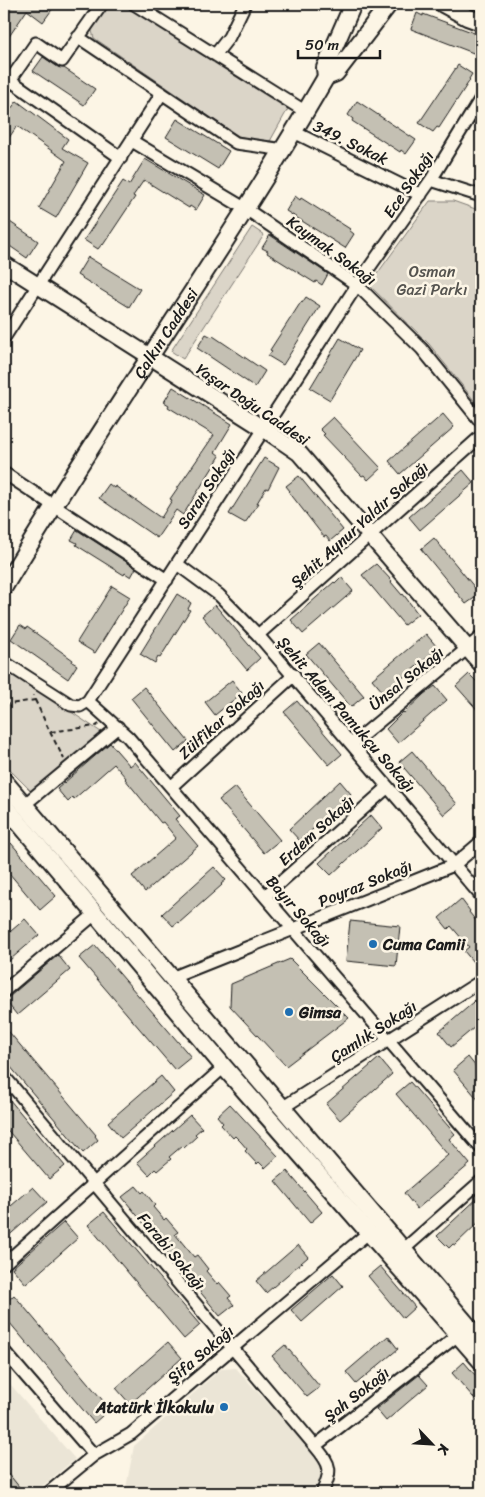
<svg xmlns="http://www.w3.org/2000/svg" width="485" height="1497" viewBox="0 0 485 1497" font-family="Sriracha,sans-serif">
<rect width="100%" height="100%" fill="#fcf5e5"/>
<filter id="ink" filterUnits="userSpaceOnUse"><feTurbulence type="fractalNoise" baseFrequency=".02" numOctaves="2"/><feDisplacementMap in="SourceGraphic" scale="10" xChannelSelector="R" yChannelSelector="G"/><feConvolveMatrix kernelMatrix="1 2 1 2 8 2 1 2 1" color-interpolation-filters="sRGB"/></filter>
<g filter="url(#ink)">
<path fill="#ebe5d6" d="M236,1368L322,1463V1474L313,1493H125L134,1446L221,1369Z
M4,1377L75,1459L34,1493H4Z"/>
<path fill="#dbd5c8" stroke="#7c7872" d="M108,4H125L289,107L269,143L238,136L94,38L91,28Z
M430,201H453L481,211V409L429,344L369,285Z
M252,227L264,235L183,359L171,351Z
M4,667L104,734L33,793L4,764Z"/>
<path fill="#c4c0b3" stroke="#1c1c1c" d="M4,4H56L43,22L27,10L4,44Z
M417,13L423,16V14L477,34L476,36L481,38V40L476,54L411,29Z
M43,57L58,67L64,68L95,89L84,105L33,71Z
M458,65L472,74L469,79L470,80L439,128L437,127L433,132L419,123Z
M17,101L68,139L62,148L88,163L56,218L39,208L66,161L17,126L4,145V118Z
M357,101L416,140L406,154L401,150L400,152L352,121L353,119L348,115Z
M177,119L229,151L218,169L166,137Z
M145,159L205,195L196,210L190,206L189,208L144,180L133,196L135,197L103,245L102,244L98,249L84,240L123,181L129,185Z
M295,196L300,200L301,198L350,229L349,230L354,234L345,248L286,211Z
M4,218L38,241L27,258L4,242Z
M270,235L328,274L322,285L316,281L315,283L267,253L268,251L262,248Z
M88,257L140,289L129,307L77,275Z
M306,297L320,306L283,365L268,356L272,351L270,350L301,302L302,303Z
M206,334L212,337L213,336L265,371L255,387L197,348Z
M340,338L360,350L330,400L310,388Z
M173,387L232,424L215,452L220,456L183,515L176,510L157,538L99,498L109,484L114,488L115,486L161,518L172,500L170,499L214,435L168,407L169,405L164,402Z
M443,414L454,427L400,474L389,461Z
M333,417L381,468L368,480L364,475L362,476L323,435L325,434L320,429Z
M264,458L279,467L268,489L266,488L257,503H259L245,523L229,514Z
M463,470L474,483L420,530L409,517Z
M299,476L343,530L330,541L326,536L324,537L289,492L290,491L286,486Z
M77,530L136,568L131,577L125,573L124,575L76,545L77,543L71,540Z
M434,538L480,594L466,604L421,549Z
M376,564L392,581L391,582L402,595L403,594L418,614L404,625L362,575Z
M341,577L353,591L303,634L291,620L334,582L335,583Z
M112,586L130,597L95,653L77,642Z
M177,594L191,603L188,609L190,610L160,658L158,657L155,663L140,654Z
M215,605L260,658L247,670L202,616Z
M20,625L26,629L27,627L73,660L72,662L77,665L68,679L11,639Z
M426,634L437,647L432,651L433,653L389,689L388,688L383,692L372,679Z
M319,643L364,696L351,707L306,654Z
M469,674L481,686V714L456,686Z
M232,680L242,693L215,715L205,702Z
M435,686L447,700L398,743L386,729L403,712L404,713L424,694Z
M144,687L188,741L175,752L131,698Z
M297,701L342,754L329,765L284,712Z
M110,743L130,766L135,762L180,816L175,819L198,846L145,892L132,876L176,838L163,822L161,823L125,779L126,778L114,764L74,799L73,797L68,802L57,789Z
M412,751L457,804L444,815L399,762Z
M340,781L351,794L300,841L289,829Z
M235,787L280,840L264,853L219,800Z
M371,815L382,828L331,875L319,863Z
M11,843L56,896L40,910L4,867V850Z
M214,867L226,880L221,884L222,885L179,923L178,922L173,926L162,914Z
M461,899L470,911L469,912L481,927V955L473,962L464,951L469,947L451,926L448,929L439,918Z
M25,919L39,935L4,965V937Z
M350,921L400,926L396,966L346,961Z
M95,945L191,1057L175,1070L79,958Z
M58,955L70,970L17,1015L4,999L9,997Z
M290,959L349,1018L286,1066L230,1006L231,984Z
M481,996V1022L451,1047L439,1032Z
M4,1026L96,1135L95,1136L98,1140L83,1153L4,1059Z
M468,1057L481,1073V1103L453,1070Z
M379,1058L392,1074L340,1120L326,1104Z
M161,1076L174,1092L121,1138L108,1122Z
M410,1082L455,1134L449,1139L470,1164L417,1209L404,1193L448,1155L396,1094Z
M4,1093L65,1166L49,1179L4,1126Z
M230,1104L278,1156L265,1168L259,1162L257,1164L245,1151L247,1149L241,1142L235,1136L233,1138L221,1125L223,1123L217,1116Z
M190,1115L202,1128L195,1134L197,1136L184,1148L182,1146L169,1157L171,1159L157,1171L155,1169L149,1175L137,1162Z
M287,1171L322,1212L310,1223L275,1181Z
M136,1186L142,1193L144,1191L155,1205L153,1207L164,1220L166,1218L178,1232L175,1234L194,1257L197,1255L208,1269L206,1271L217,1284L219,1282L231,1296L228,1298L234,1305L220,1316L122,1197Z
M33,1187L47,1202L4,1240V1212Z
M481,1195V1220L455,1245L453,1244L449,1248L437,1236Z
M104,1212L200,1325L184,1339L88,1225Z
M64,1222L78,1238L26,1284L12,1268Z
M298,1245L308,1257L266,1293L256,1281Z
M380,1266L415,1307L403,1318L368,1276Z
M333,1274L343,1286L302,1322L291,1310Z
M14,1295L110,1409L94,1423L4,1316V1304Z
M388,1336L398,1349L356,1384L346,1372Z
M168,1342L182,1358L130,1404L116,1388Z
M285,1345L320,1387L307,1397L272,1356Z
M464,1362L481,1382V1406L452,1373Z
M419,1375L428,1385L386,1421L376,1409Z
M4,1468L24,1493H4Z"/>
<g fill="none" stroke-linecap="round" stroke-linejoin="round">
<g stroke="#1c1c1c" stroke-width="15">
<path id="minor" d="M134,4L306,112
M78,37L236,143L284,150
M215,55L229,37L245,4
M10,80L121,158
M4,89L36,43L62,61L102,4
M294,132L421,195
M132,141L246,209L357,285L422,349L481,422
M431,180L481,196
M4,338L162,93
M4,473L167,580
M177,564L219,595L258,635L481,896
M258,635L481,436
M4,662L71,705L80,706L88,701L357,285L431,180L481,98
M88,701L128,737L481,1148
M352,744L481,637
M171,787L294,675
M24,805L118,727
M265,896L388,787
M171,978L454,865L481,842
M4,991L96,913
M4,1076L315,1446
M282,1108L481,981
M403,1250L481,1181
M4,1264L224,1067
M4,1351L94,1455
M48,1493L94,1455L131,1434L368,1233
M322,1493C332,1470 332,1466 315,1446L458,1335"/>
</g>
<g stroke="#1c1c1c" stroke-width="19">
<path id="tertiary" d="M4,264L264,429L299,453L481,664"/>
</g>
<g stroke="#1c1c1c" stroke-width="20">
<g id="secondary">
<path d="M443,4L467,17L481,22"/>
<path d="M326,77L325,68L353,4"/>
<path id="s1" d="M4,587C107,414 225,251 326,77L336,73L389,4"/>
<path d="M4,781L481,1341"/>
<path d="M4,805L224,1067L481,1361"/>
</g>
</g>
<path stroke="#1c1c1c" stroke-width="2" stroke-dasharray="5 4" stroke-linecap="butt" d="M35,700L50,732L96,726L99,724
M4,705L35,700L33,695
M50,732L64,759"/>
<use href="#minor" stroke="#fcf5e5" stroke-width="11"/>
<use href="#tertiary" stroke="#fcf5e5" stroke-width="15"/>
<use href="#secondary" stroke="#fcf5e5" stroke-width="16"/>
<path stroke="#1c1c1c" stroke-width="3" stroke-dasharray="8 4" stroke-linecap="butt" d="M4,17L13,4"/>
</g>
</g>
<g fill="#1f6fb2" stroke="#fcf5e5" stroke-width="2">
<circle cx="373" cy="944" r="5"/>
<circle cx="289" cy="1012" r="5"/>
<circle cx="224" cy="1407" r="5"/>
</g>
<g text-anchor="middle" stroke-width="5" stroke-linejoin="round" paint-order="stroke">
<g font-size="16" fill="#1c1c1c" stroke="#fcf5e5">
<text transform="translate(351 142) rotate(26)" y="6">349. Sokak</text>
<text transform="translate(408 184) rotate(-56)" y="6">Ece Sokağı</text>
<text transform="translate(332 250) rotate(36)" y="6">Kaymak Sokağı</text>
<text dy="6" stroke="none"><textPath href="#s1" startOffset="301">Çalkın Caddesi</textPath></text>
<text transform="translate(253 404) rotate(34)" y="6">Yaşar Doğu Caddesi</text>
<text transform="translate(206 488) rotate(-57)" y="6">Saran Sokağı</text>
<text transform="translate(359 524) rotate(-42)" y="6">Şehit Aynur Yaldır Sokağı</text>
<text transform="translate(406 678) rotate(-39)" y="6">Ünsal Sokağı</text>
<text transform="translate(347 714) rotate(49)" y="6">Şehit Adem Pamukçu Sokağı</text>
<text transform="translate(221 719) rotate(-42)" y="6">Zülfikar Sokağı</text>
<text transform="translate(316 830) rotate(-42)" y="6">Erdem Sokağı</text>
<text transform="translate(365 883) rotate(-22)" y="6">Poyraz Sokağı</text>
<text transform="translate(299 911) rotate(49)" y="6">Bayır Sokağı</text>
<text transform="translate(373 1031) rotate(-33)" y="6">Çamlık Sokağı</text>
<text transform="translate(172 1251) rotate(50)" y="6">Farabi Sokağı</text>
<text transform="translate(200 1354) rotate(-40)" y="6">Şifa Sokağı</text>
<text transform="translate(356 1394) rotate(-38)" y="6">Şah Sokağı</text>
</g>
<g font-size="16" fill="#555450" stroke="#fcf5e5">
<text x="432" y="277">Osman<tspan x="432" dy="18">Gazi Parkı</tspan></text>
</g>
<g font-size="16" font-weight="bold" fill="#1c1c1c" stroke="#fcf5e5" text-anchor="start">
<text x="383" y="950">Cuma Camii</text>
<text x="299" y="1018">Gimsa</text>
<text x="214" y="1413" text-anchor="end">Atatürk İlkokulu</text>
</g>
</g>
<rect width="485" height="1497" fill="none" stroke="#fcf5e5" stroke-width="20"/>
<rect x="10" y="10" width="465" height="1477" fill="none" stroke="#1c1c1c" stroke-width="2" filter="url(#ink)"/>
<g transform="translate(432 1444) rotate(115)" stroke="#fcf5e5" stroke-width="4" paint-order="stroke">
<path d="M0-4L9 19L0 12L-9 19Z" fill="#1c1c1c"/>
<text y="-8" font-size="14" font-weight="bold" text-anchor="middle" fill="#1c1c1c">K</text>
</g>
<path d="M298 50v8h82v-8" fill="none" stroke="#1c1c1c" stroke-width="2.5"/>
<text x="305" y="50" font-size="15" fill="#1c1c1c" stroke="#fcf5e5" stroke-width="4" paint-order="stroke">50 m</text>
</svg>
